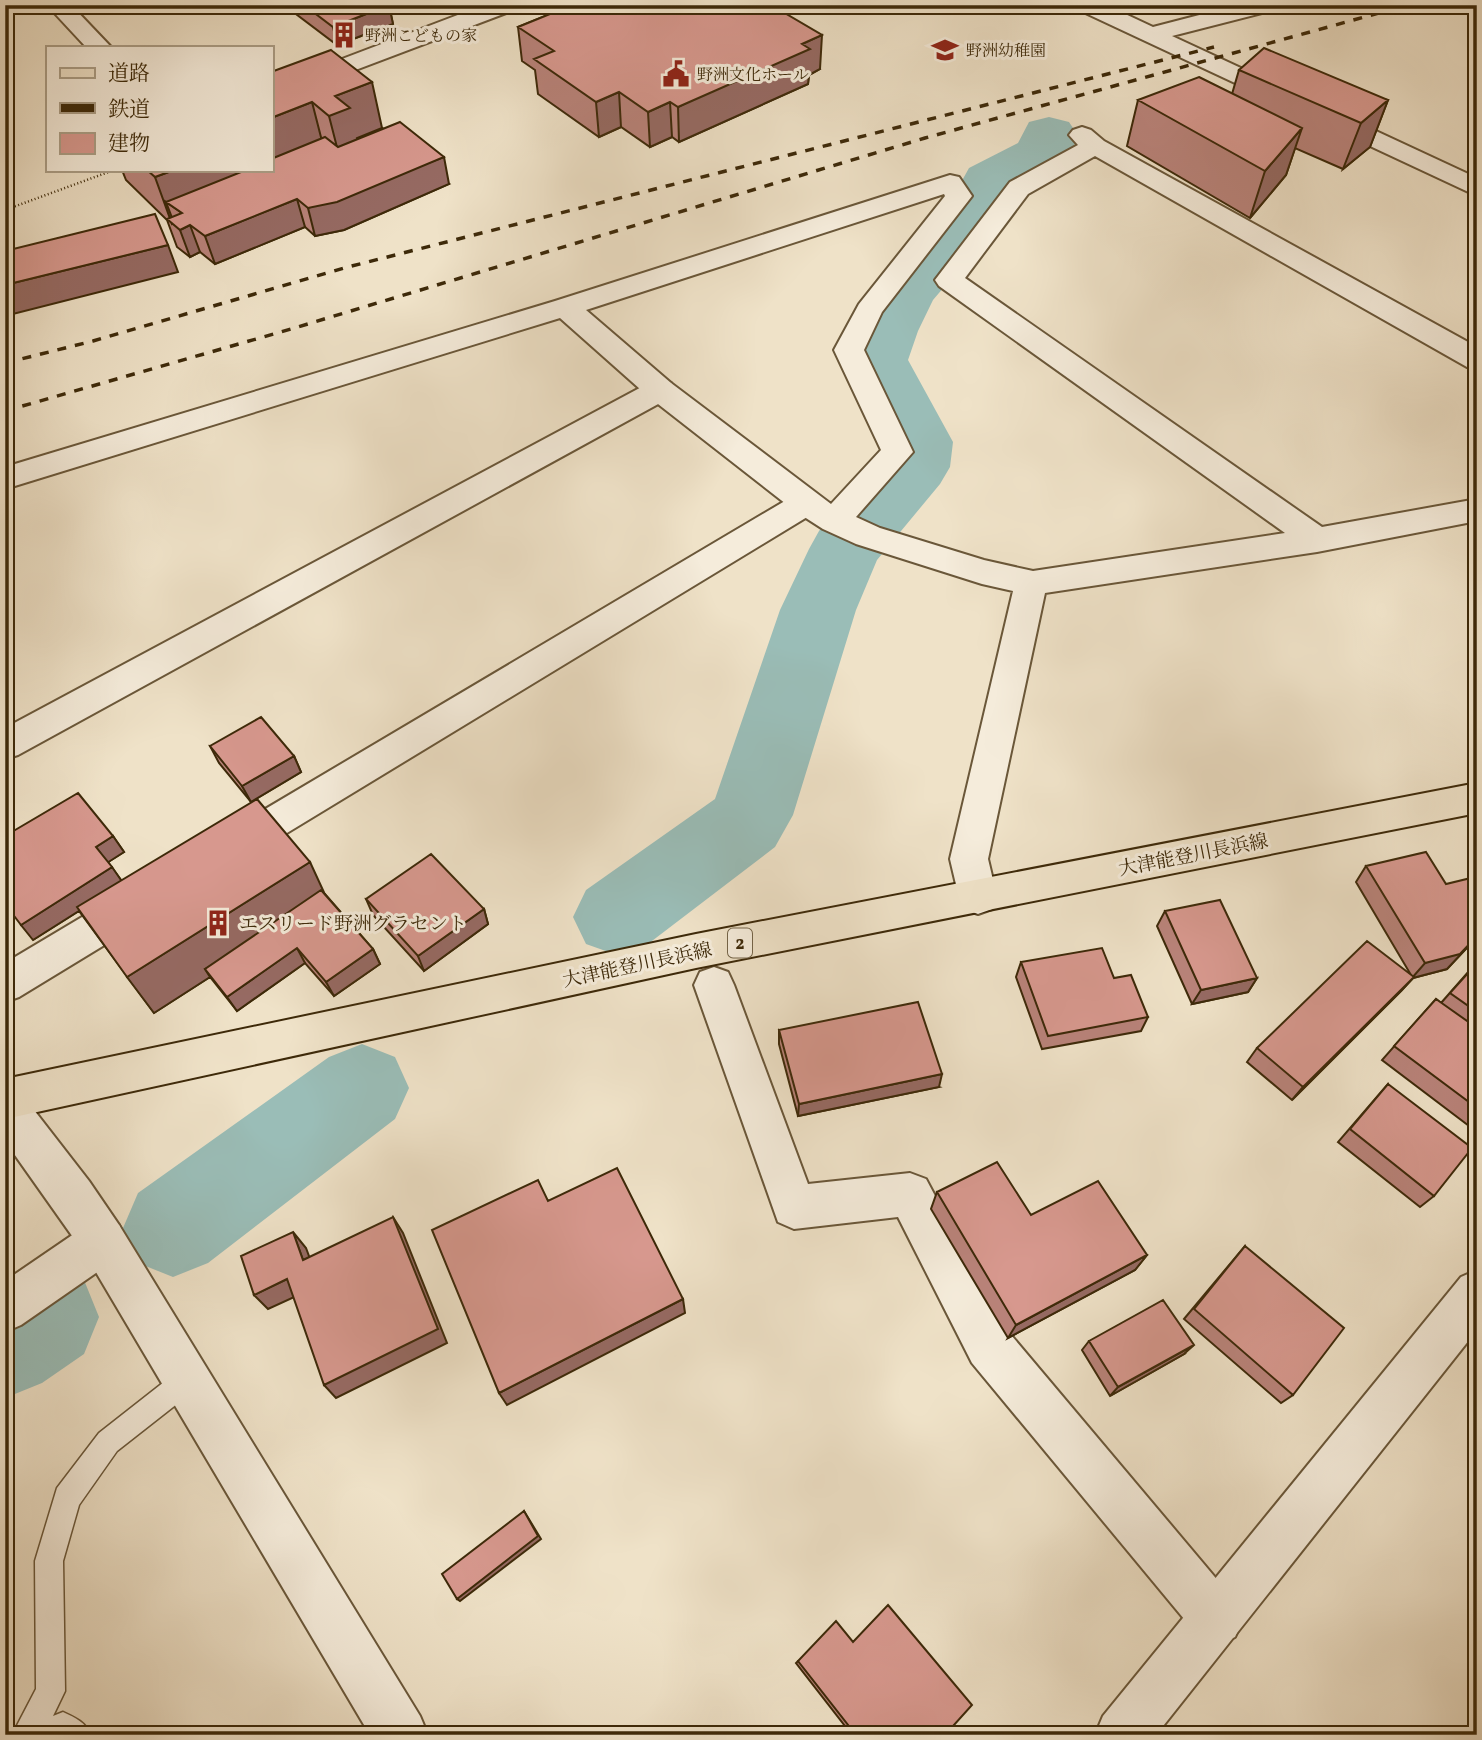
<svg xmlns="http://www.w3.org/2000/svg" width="1482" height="1740" viewBox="0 0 1482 1740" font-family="Vollkorn,'Noto Serif JP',serif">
<rect width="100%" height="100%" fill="#efe2c8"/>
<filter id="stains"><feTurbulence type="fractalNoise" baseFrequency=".00286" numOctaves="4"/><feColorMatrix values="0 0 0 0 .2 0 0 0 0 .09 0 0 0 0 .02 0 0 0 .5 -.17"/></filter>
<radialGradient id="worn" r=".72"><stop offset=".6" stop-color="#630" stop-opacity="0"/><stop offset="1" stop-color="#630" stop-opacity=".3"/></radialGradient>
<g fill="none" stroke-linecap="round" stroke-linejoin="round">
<path fill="#9abdb7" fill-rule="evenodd" d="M1049,117L1069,122L1077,134L1072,153L1063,165L1017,189L991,232L933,300L918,331L908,360L953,442L950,467L940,484L877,560L856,610L793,815L775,847L648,944L617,955L586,944L573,917L586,890L715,799L780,610L809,549L819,531L881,460L885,442L842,360L868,304L889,273L948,206L969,168L1018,143L1029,122Z
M362,1044L395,1057L409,1088L395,1119L208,1263L173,1277L138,1263L123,1228L138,1193L329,1057Z
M47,1265L84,1280L99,1317L84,1354L42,1383L5,1398V1284Z"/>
<g stroke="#6a5739" stroke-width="3">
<path id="service" d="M187,1367L196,1371L200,1380L196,1389L117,1451L79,1505L63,1561L65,1691L53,1716L63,1712C76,1718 85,1722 91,1735H12L36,1689L35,1561L57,1488L99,1433L178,1371Z"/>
</g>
<g stroke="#6a5739" stroke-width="4">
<path id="minor" d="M1076,5H1106L1153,27L1238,5H1277L1274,10L1172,36L1477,178V196L1079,10Z
M1082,127L1091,130L1104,141L1477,347V369L1467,367L1095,156L1028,194L965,278L1322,527L1477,499V521L1317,552L1045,593L988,859L997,897L992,909L978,914L964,909L959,897L950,859L1013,591L982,584L856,544L823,529L795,511L649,397L560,318L5,489V467L555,301L950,175L959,177L972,196L882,312L864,350L913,452L856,517L880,528L984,560L1033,571L1285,533L939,286L935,280L1010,182L1078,145L1069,135L1073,130ZM944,194L945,196L859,304L834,350L881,450L831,504L671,383L586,310Z
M714,967L728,972L734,985L808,1184L910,1173L926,1179L1006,1329L1235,1601L1243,1619L1235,1637L1217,1645L1199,1637L972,1363L898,1217L794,1229L778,1222L694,985L700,972Z
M103,1219L119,1225L126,1241L119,1257L21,1325L5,1332V1281L87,1225Z"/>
</g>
<g stroke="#6a5739" stroke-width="4">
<path id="tertiary" d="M47,5H71L111,47H86Z
M484,5H517L514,10L271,102V86Z
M660,380L671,383L675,390L671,397L18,755L5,759V728L649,383Z
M806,492L817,495L822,503L817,511L244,859L231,864L218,859L212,848L218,837L795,495Z
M138,887L152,892L158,904L152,916L19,997L5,1002V963L124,892Z
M5,1086L20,1092L89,1181L119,1225L420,1716L428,1735H370L87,1257L5,1141Z
M1477,1270V1330L1156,1735H1095L1103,1716L1461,1277Z"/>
</g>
<g stroke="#3d2909" stroke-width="4">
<path id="primary" d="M1477,783V813L696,968L5,1119V1079L696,934Z"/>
</g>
<path stroke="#3d2909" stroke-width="2.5" stroke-dasharray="1 2.5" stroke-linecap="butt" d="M5,210L114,170"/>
<use href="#service" fill="#f5ecdb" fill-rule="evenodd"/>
<use href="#minor" fill="#f5ecdb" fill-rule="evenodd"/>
<use href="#tertiary" fill="#f5ecdb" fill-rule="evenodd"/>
<use href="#primary" fill="#efe2c8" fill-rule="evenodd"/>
<path stroke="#3d2909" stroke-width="3.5" stroke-dasharray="9 9" stroke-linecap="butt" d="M5,363L93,341L344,268L1214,47
M5,411L291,329L925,138L1408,5"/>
</g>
<path fill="#b9837a" stroke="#3d2909" stroke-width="2" d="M284,5H389L393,24L337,45Z
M552,5H771L820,69L809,75L808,84L679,142L672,137L650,147L621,127L599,137L538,94L535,70L522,61L518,27L560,10Z
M1239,70L1388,100L1370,147L1343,169L1295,148L1286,175L1250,218L1127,146L1138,100L1232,94Z
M271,72L382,128L357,138V139L449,184L344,230L315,236L305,227L215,264L200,252L190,257L177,247L167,220L126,180L122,170H271Z
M210,746L294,756L301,772L251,802L219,763Z
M113,836L124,852L108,862L121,880L325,894L373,949L380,964L334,996L305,963L237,1011L210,977L154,1013L79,911L33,940Z
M1366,866L1477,937L1447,969L1413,978L1401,991L1292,1100L1247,1062L1257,1048L1411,975L1356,882Z
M366,899L484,909L488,924L424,971L373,915Z
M1165,911L1257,978L1248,992L1192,1004L1157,926Z
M1021,962L1148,1017L1141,1031L1042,1049L1016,977Z
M1477,962V1132L1382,1060L1436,999L1441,1003Z
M779,1030L939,1087L798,1116L779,1044Z
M1388,1084L1434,1196L1420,1207L1338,1142Z
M937,1192L1147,1255L1135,1270L1008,1338L931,1209Z
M1245,1246L1293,1395L1281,1403L1184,1319Z
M1089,1341L1184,1354L1110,1396L1082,1350Z
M853,1642L945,1735H852L796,1663L798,1661Z"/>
<path fill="#966a63" stroke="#3d2909" stroke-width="2" d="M389,5L393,24L337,45L333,27Z
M822,35L820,69L809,75L808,84L679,142L678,107L802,44Z
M372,82L382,128L357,138L361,155L341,163L329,116L335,96Z
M619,92L621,127L599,137L596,102Z
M1388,100L1370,147L1343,169L1361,123Z
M312,102L324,149L182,213L166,202L174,223L172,224L155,177L174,170H271V118Z
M670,102L672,137L650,147L648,112Z
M1302,128L1286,175L1250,218L1265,171Z
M444,157L449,184L344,230L315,236L308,208Z
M297,199L305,227L215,264L205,236Z
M190,225L200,252L190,257L180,230Z
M168,245L178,272L5,316V285Z
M294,756L301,772L251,802L242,786Z
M113,836L124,852L107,863L96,847Z
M310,862L328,901L205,969L210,977L154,1013L127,977Z
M112,867L123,883L33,940L21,925Z
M484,909L488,924L424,971L418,956Z
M1477,937L1447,969L1413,978L1401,991L1292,1100L1303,1087L1412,978L1425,963Z
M297,948L305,963L237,1011L227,997Z
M373,949L380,964L334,996L326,982Z
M1257,978L1248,992L1192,1004L1201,990Z
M942,1074L939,1087L798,1116L799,1104Z
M393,1217L403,1233L447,1343L336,1398L324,1385Z
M293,1232L306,1248L316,1275L303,1260Z
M1147,1255L1135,1270L1008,1338L1016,1325Z
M287,1279L301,1294L268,1309L254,1295Z
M683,1299L685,1313L507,1405L499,1393Z
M1194,1345L1184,1354L1110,1396L1118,1387Z
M524,1511L541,1539L460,1601L457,1599Z"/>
<path fill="#d7988e" stroke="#3d2909" stroke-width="2" d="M304,5H389L333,27Z
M572,5H771L822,35L802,44L810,49L678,107L670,102L648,112L619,92L596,102L534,59L554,51L518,27Z
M1264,48L1388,100L1361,123L1239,70Z
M331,50L372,82L335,96L350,108L329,116L312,102L271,118V72Z
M1199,77L1302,128L1265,171L1138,100Z
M400,122L444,157L337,202L308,208L297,199L205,236L190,225L180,230L167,219L182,213L166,202L246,170H271V159L325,137L338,147Z
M147,170H174L155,177Z
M155,214L168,245L5,285V251Z
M261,717L294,756L242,786L210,746Z
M78,793L113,836L96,847L112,867L21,925L5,904V836Z
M257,799L310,862L127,977L77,907Z
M1426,852L1446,884L1475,877L1477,881V936L1460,954L1425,963L1366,866Z
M431,854L484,909L418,956L366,899Z
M321,890L373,949L326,982L297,948L227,997L205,969Z
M1220,900L1257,978L1201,990L1165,911Z
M1367,941L1414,977L1303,1087L1257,1048Z
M1102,948L1114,978L1131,975L1148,1017L1048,1036L1021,962Z
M1477,963V1012L1450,993Z
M1436,999L1477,1028V1108L1394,1046Z
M918,1002L942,1074L799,1104L779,1030Z
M1388,1084L1472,1148L1434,1196L1350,1129Z
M997,1162L1031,1215L1098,1181L1147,1255L1016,1325L937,1192Z
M617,1168L683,1299L499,1393L432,1230L538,1180L548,1201Z
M393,1217L438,1329L324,1385L287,1279L254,1295L241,1256L293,1232L303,1260Z
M1245,1246L1344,1328L1293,1395L1194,1309Z
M1163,1300L1194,1345L1118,1387L1089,1341Z
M524,1511L538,1536L457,1599L442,1574Z
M888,1605L972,1705L945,1735H856L798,1661L836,1621L853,1642Z"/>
<defs>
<g id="building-bare" transform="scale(2.1)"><path d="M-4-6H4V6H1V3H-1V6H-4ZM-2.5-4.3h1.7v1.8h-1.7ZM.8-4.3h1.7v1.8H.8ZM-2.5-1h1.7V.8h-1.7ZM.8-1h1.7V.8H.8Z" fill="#8f2418" stroke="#f5ecdb" stroke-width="2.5" paint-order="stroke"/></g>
<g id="school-bare" transform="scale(2.1)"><path d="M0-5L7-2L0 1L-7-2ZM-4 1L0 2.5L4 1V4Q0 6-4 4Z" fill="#8f2418" stroke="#f5ecdb" stroke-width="2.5" paint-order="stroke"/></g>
<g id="civic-bare" transform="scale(2.1)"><path d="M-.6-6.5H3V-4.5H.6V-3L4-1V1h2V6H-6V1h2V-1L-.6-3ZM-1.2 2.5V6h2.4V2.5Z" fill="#8f2418" stroke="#f5ecdb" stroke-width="2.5" paint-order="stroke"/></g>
</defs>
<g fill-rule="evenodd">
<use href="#building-bare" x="344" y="35"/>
<use href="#school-bare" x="945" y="50"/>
<use href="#civic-bare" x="676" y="74"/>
<use href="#building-bare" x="218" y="923"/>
</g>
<g text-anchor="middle" stroke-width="6" stroke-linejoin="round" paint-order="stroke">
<g font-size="16" fill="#3d2909" stroke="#f5ecdb" text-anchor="start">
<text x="365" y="41">野洲こどもの家</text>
<text x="966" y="56">野洲幼稚園</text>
<text x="697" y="80">野洲文化ホール</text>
</g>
<rect fill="#f5ecdb" stroke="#746448" stroke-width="2" x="728" y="928.5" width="24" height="29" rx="5"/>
<g font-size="18" font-weight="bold" fill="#3d2909">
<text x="740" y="949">2</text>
</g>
<g font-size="19" fill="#3d2909" stroke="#f5ecdb">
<text transform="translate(1193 854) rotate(-11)" y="7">大津能登川長浜線</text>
<text transform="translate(637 964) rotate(-12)" y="7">大津能登川長浜線</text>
</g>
<g font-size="19" fill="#3d2909" stroke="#f5ecdb" text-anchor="start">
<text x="239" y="930">エスリード野洲グラセント</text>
</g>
</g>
<rect width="1482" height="1740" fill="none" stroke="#efe2c8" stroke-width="28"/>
<rect x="7" y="7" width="1468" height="1726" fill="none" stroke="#3d2909" stroke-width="3.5"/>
<rect x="14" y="14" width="1454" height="1712" fill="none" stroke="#3d2909" stroke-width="2"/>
<rect x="46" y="46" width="228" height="126" fill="#f5ecdb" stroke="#ab9e87" stroke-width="2"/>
<rect x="60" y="68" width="35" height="10" fill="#efe2c8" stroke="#ab9e87" stroke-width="2"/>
<text x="108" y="80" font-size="21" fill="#3d2909">道路</text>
<rect x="60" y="103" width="35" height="10" fill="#3d2909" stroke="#ab9e87" stroke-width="2"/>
<text x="108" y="116" font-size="21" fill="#3d2909">鉄道</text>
<rect x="60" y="133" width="35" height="21" fill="#d7988e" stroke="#ab9e87" stroke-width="2"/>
<text x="108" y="150" font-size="21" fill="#3d2909">建物</text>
<rect width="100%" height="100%" filter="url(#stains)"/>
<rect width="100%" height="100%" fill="url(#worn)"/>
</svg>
